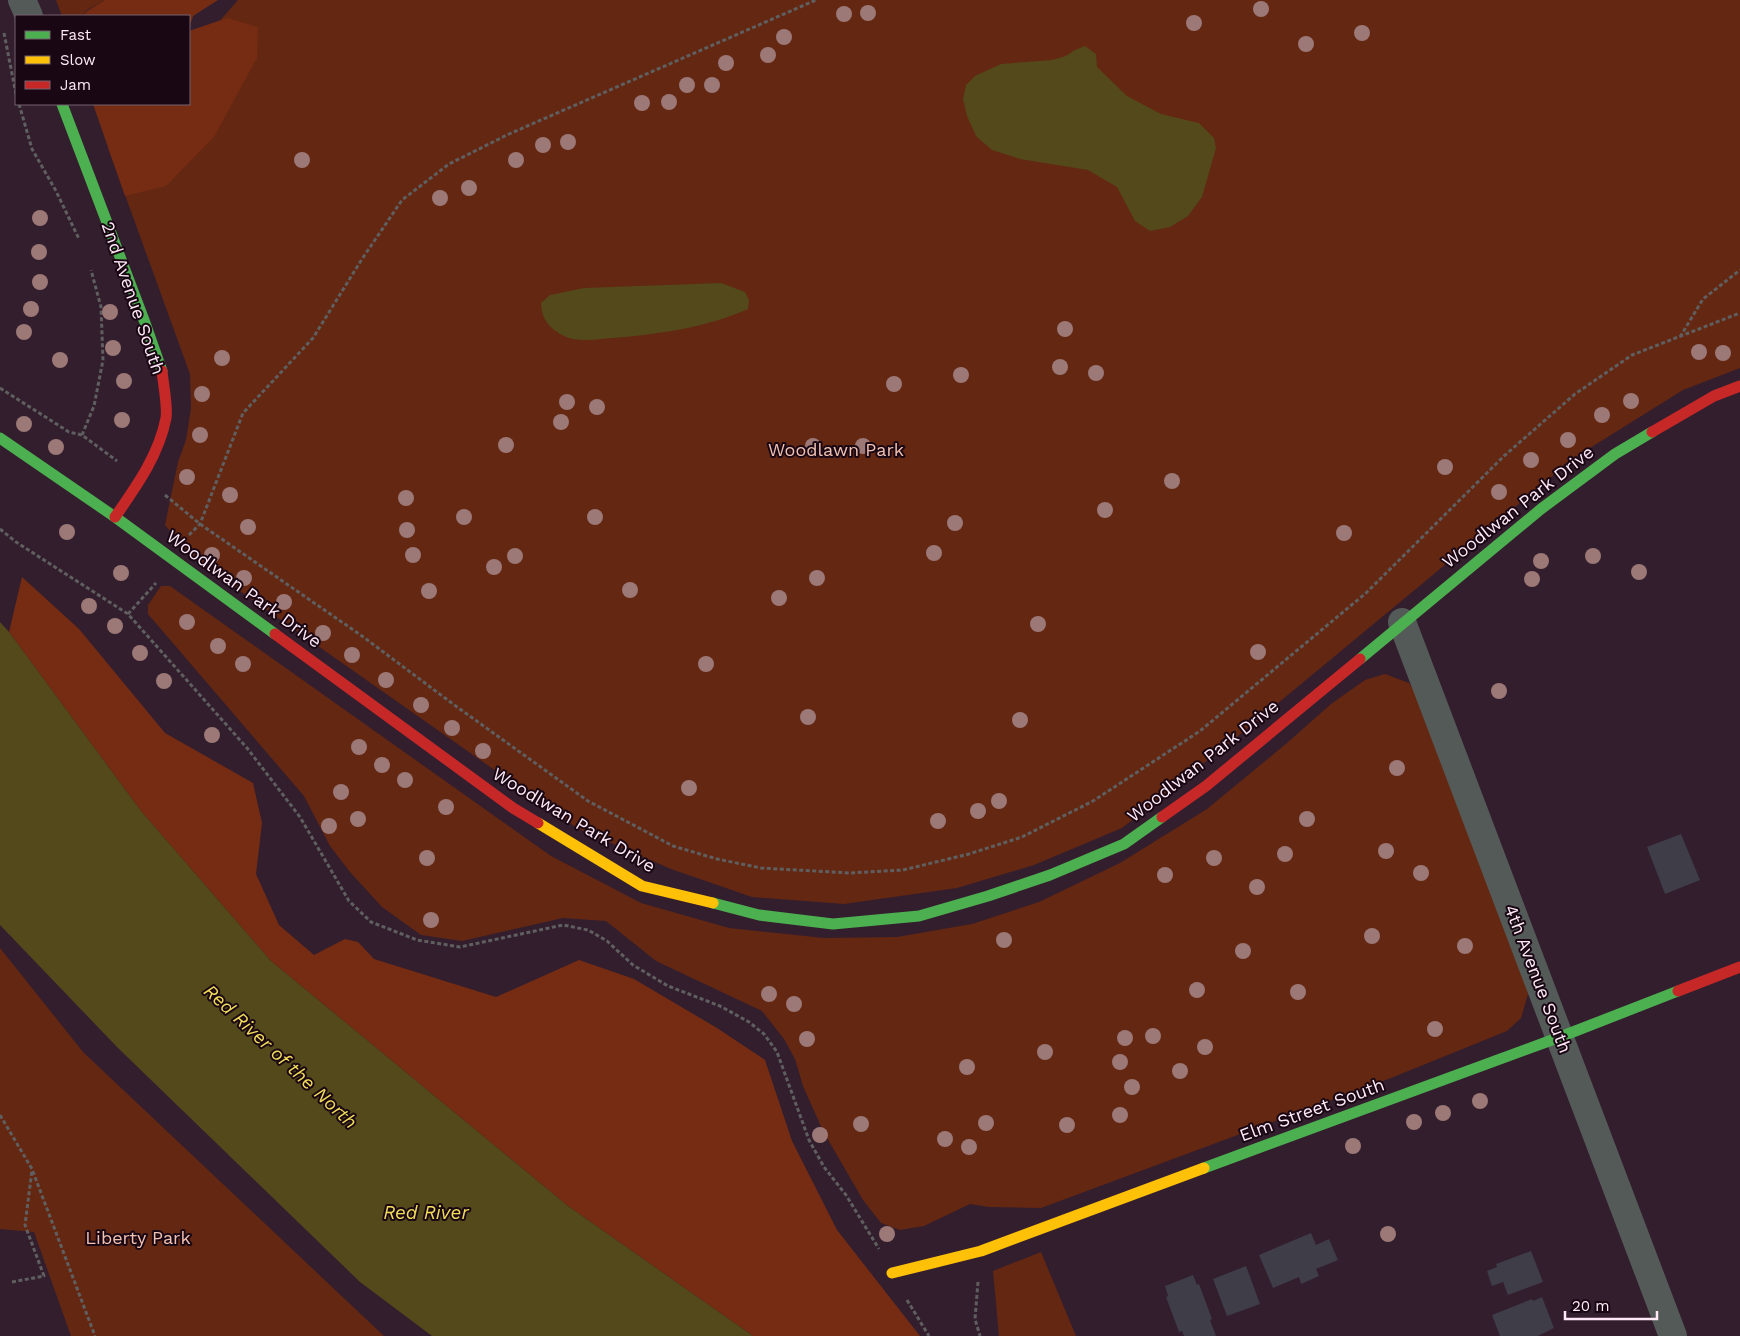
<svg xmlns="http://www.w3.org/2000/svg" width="1740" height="1336" viewBox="0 0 1740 1336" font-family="'Work Sans',sans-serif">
<rect width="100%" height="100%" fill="#331e2e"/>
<path fill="#642712" d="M56,0H105L87,10L84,16H62Z
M238,0H1740V368L1683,390L1574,458L1248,728L1122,828L1034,865L957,888L844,904L752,897L671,869L577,828L193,558L165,525L178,462L186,440L191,408L190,374L108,148L189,104V56Z
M161,586H170L551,856L641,903L729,928L824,938L897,937L972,924L1039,902L1120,863L1207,809L1287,743L1331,704L1365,680L1385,674L1409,683L1424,705L1522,967L1528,994L1521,1018L1507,1031L1391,1078L1041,1208L989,1207L970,1204L924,1226L900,1230L881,1223L863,1200L823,1131L803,1086L795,1059L784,1039L762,1011L656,961L606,921L563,918L462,941L421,935L382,907L350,872L330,846L304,796L148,614V605Z
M0,948L83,1052L384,1336H71L34,1232L0,1229Z
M1041,1252L1076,1336H999L993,1271Z"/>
<path fill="#752c13" d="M105,0H218L193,16L189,29V16H84L87,11Z
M227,18L258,27L257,58L214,137L166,186L125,196L93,104H189V31Z
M22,577L79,629L165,733L253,783L262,823L256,874L279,925L314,955L345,939L358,942L374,959L496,997L579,960L634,979L717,1028L765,1060L792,1141L837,1230L920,1336H753L568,1206L271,961L141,811L9,632Z"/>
<path fill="#53491b" d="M1085,46L1096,54L1097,67L1127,96L1161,114L1199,123L1214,138L1216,148L1202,197L1188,216L1170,227L1150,231L1135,221L1117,187L1088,170L1020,159L992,150L976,136L967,116L963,99L966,85L975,76L1001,64L1052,60L1066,56L1075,50Z
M721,283L745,292L749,300L748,309C705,328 659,334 613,338C598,339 578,343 564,336C550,329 541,319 541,303L550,295L584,288Z
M0,622L9,632L141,811L271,961L568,1206L753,1336H432L360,1282L118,1048L0,925Z"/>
<path fill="#3e3d48" d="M1681,834L1700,880L1665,894L1647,847Z
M1311,1233L1316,1245L1329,1239L1338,1260L1316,1269L1319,1276L1301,1284L1299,1277L1273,1288L1259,1255Z
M1531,1251L1543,1282L1508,1295L1503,1282L1492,1286L1487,1271L1497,1267L1496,1264Z
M1246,1266L1260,1304L1227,1316L1213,1279Z
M1193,1275L1197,1285L1199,1284L1212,1319L1210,1320L1216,1336H1184L1182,1331L1179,1332L1166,1297L1168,1296L1165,1286Z
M1542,1297L1554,1328L1538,1336H1500L1492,1315L1532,1299L1533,1301Z"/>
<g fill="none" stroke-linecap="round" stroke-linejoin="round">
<path stroke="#5f5f60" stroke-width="3" stroke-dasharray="4 2.5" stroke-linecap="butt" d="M4,33L16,94
M19,104L32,149L56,191L79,239
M1680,337L1703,299L1740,270
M0,388L69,432L82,435L117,461
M82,435L94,406L103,360L101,307L91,270
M165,495L200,524L362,636L453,704L588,801L673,846L717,859L761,868L850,873L903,870L969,854L1022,837L1093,801L1200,731L1366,593L1504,456L1575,394L1632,355L1740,313
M0,529L16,542L128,614L247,748L300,817L349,901L371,922L417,940L460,947L563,925L588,930L607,941L633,965L668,986L720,1006L749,1022L764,1034L777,1052L809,1140L824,1167L846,1195L879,1249
M189,535L200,524L243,413L313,338L362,259L402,200L449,164L509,134L816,0
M128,614L156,583
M0,1115L32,1169L95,1336
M12,1282L44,1276L25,1225L32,1170
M978,1282L975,1319L980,1336
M907,1300L929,1336"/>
<path stroke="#545a57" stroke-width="28" d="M22,0L29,16
M1402,622L1673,1336"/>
<path stroke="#4caf50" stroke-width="11" d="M62,104L144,320L162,371
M0,438L115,517L275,634
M1360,659L1541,509L1615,454L1652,432
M713,903L759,915L833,924L919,916L988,896L1050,875L1124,844L1162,817
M1204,1168L1560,1037L1678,991"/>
<path stroke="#ffc107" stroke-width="11" d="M538,823L642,886L713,903
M892,1273L981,1251L1204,1168"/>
<path stroke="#c62828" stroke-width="11" d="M1652,432L1714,396L1740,386
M115,517C136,487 159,455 166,418C168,408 163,382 162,371
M275,634L513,808L538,823
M1162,817L1206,786L1360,659
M1678,991L1740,967"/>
</g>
<g fill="#9c7876">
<circle cx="1261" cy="9" r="8"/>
<circle cx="868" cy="13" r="8"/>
<circle cx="844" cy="14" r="8"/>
<circle cx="1194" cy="23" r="8"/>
<circle cx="1362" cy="33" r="8"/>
<circle cx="784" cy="37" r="8"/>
<circle cx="1306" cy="44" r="8"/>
<circle cx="768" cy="55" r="8"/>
<circle cx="726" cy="63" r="8"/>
<circle cx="687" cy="85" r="8"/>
<circle cx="712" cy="85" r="8"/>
<circle cx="669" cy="102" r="8"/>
<circle cx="642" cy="103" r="8"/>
<circle cx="568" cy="142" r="8"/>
<circle cx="543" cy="145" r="8"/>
<circle cx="302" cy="160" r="8"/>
<circle cx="516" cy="160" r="8"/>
<circle cx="469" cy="188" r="8"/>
<circle cx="440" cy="198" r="8"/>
<circle cx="40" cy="218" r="8"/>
<circle cx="39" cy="252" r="8"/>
<circle cx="40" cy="282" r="8"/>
<circle cx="31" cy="309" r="8"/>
<circle cx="110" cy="312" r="8"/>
<circle cx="1065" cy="329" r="8"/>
<circle cx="24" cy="332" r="8"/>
<circle cx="113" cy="348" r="8"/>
<circle cx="1699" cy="352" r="8"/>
<circle cx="1723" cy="353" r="8"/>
<circle cx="222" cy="358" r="8"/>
<circle cx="60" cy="360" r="8"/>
<circle cx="1060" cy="367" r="8"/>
<circle cx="1096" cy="373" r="8"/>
<circle cx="961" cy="375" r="8"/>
<circle cx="124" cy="381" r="8"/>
<circle cx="894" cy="384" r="8"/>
<circle cx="202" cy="394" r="8"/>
<circle cx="1631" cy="401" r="8"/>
<circle cx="567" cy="402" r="8"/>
<circle cx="597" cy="407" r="8"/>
<circle cx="1602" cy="415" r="8"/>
<circle cx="122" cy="420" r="8"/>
<circle cx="561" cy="422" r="8"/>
<circle cx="24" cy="424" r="8"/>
<circle cx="200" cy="435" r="8"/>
<circle cx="1568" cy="440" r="8"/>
<circle cx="506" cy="445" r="8"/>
<circle cx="813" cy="446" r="8"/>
<circle cx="863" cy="446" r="8"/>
<circle cx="56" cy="447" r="8"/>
<circle cx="1531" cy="460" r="8"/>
<circle cx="1445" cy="467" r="8"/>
<circle cx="187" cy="477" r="8"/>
<circle cx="1172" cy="481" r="8"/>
<circle cx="1499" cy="492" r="8"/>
<circle cx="230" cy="495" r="8"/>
<circle cx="406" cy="498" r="8"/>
<circle cx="1105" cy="510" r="8"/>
<circle cx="464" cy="517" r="8"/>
<circle cx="595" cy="517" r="8"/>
<circle cx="955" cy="523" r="8"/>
<circle cx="248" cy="527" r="8"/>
<circle cx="407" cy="530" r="8"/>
<circle cx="67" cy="532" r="8"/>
<circle cx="1344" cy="533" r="8"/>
<circle cx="934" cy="553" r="8"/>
<circle cx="212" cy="555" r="8"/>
<circle cx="413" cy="555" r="8"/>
<circle cx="515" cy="556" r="8"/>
<circle cx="1593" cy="556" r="8"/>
<circle cx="1541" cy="561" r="8"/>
<circle cx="494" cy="567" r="8"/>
<circle cx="1639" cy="572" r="8"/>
<circle cx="121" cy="573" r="8"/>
<circle cx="244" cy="578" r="8"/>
<circle cx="817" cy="578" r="8"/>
<circle cx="1532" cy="579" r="8"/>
<circle cx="630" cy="590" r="8"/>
<circle cx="429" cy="591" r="8"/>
<circle cx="779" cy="598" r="8"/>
<circle cx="284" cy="602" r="8"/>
<circle cx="89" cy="606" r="8"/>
<circle cx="187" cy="622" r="8"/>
<circle cx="1038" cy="624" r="8"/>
<circle cx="115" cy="626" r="8"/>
<circle cx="323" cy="633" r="8"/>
<circle cx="218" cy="646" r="8"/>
<circle cx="1258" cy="652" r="8"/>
<circle cx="140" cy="653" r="8"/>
<circle cx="352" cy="655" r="8"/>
<circle cx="243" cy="664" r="8"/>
<circle cx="706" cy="664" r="8"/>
<circle cx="386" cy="680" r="8"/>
<circle cx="164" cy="681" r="8"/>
<circle cx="1499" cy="691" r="8"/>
<circle cx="421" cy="705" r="8"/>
<circle cx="808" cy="717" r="8"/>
<circle cx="1020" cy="720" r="8"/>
<circle cx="452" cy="728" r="8"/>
<circle cx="212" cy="735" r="8"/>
<circle cx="359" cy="747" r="8"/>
<circle cx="483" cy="751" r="8"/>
<circle cx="382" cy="765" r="8"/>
<circle cx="1397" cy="768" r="8"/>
<circle cx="405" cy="780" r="8"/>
<circle cx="689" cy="788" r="8"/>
<circle cx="341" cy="792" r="8"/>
<circle cx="999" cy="801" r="8"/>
<circle cx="446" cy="807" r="8"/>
<circle cx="978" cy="811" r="8"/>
<circle cx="358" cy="819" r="8"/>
<circle cx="1307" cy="819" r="8"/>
<circle cx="938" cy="821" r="8"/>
<circle cx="329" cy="826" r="8"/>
<circle cx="1386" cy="851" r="8"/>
<circle cx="1285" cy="854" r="8"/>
<circle cx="427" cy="858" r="8"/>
<circle cx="1214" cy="858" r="8"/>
<circle cx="1421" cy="873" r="8"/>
<circle cx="1165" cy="875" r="8"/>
<circle cx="1257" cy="887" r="8"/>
<circle cx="431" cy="920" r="8"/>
<circle cx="1372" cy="936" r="8"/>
<circle cx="1004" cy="940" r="8"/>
<circle cx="1465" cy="946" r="8"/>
<circle cx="1243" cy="951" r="8"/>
<circle cx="1197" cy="990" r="8"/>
<circle cx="1298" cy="992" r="8"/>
<circle cx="769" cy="994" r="8"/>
<circle cx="794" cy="1004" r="8"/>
<circle cx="1435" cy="1029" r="8"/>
<circle cx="1153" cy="1036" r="8"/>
<circle cx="1125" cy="1038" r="8"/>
<circle cx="807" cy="1039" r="8"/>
<circle cx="1205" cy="1047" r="8"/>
<circle cx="1045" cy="1052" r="8"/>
<circle cx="1120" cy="1062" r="8"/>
<circle cx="967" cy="1067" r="8"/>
<circle cx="1180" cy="1071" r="8"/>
<circle cx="1132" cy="1087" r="8"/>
<circle cx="1480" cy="1101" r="8"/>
<circle cx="1443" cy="1113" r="8"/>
<circle cx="1120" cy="1115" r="8"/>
<circle cx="1414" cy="1122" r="8"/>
<circle cx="986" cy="1123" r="8"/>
<circle cx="861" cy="1124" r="8"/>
<circle cx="1067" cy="1125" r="8"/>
<circle cx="820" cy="1135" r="8"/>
<circle cx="945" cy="1139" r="8"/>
<circle cx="1353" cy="1146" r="8"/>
<circle cx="969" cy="1147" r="8"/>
<circle cx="887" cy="1234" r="8"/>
<circle cx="1388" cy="1234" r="8"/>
</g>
<g text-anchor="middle" stroke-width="4" stroke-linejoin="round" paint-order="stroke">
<g font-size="18" fill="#ffe9f7" stroke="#190814">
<text transform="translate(133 298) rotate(71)" y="6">2nd Avenue South</text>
<text transform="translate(1518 507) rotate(-38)" y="6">Woodlwan Park Drive</text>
<text transform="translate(244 589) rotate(36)" y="6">Woodlwan Park Drive</text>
<text transform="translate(1203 761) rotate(-38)" y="6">Woodlwan Park Drive</text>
<text transform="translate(574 820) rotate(31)" y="6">Woodlwan Park Drive</text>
<text transform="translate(1538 979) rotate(69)" y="6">4th Avenue South</text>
<text transform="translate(1312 1110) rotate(-20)" y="6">Elm Street South</text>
</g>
<g font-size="18" fill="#f1c1b1" stroke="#190814">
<text x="836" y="456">Woodlawn Park</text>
<text x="138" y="1244">Liberty Park</text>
</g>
<g font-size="19" font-style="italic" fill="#f2dc59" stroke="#190814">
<text transform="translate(281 1056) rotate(43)" y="7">Red River of the North</text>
<text x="426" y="1219">Red River</text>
</g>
</g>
<rect x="15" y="15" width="175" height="90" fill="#190814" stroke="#75626f"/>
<rect x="25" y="31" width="25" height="8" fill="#4caf50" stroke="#75626f"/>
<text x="60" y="40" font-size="15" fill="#ffe9f7">Fast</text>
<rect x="25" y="56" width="25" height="8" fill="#ffc107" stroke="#75626f"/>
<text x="60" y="65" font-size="15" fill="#ffe9f7">Slow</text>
<rect x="25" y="81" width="25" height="8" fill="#c62828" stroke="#75626f"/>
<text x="60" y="90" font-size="15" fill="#ffe9f7">Jam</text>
<path d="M1565 1311v8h92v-8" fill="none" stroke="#ffe9f7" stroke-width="2.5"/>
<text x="1572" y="1311" font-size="15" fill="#ffe9f7" stroke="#190814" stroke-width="4" paint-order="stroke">20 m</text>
</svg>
